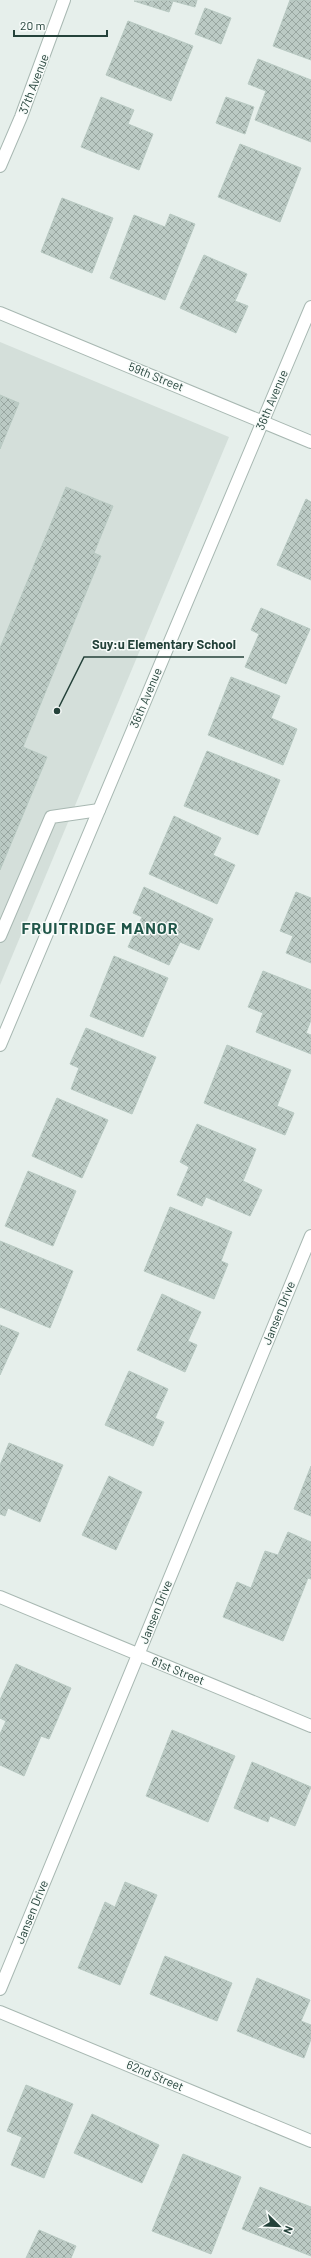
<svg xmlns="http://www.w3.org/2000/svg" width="311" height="2258" viewBox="0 0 311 2258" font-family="Barlow,sans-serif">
<defs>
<pattern id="building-cross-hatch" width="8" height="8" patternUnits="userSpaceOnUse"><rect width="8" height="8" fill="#bbcac4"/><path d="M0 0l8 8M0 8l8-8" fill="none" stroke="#98a6a0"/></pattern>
</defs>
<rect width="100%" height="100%" fill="#e6efeb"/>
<path fill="#d4dfda" d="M0,342L229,437L0,985Z"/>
<path fill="url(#building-cross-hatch)" stroke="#b8c9c2" d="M197,0L195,7L173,1L169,12L134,1Z
M290,0H311V60L273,46Z
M205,8L231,18L221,44L195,34Z
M128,21L193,46L171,101L106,75Z
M258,59L311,80V142L255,120L266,91L248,84Z
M101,97L134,110L128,124L153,134L139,170L81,147Z
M226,97L254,107L245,134L216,123Z
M240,144L301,168L280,222L218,197Z
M62,198L113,218L92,273L41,252Z
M170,214L195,224L165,300L110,278L134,215L165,227Z
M204,255L247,274L235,301L248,306L236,333L180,308Z
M0,395L19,403L0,449Z
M66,487L113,506L94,553L101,556L23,747L47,757L0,870V648Z
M306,499L311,502V580L277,565Z
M261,608L310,629L286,684L245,667L259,634L251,630Z
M231,677L280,696L271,718L297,729L283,765L208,735Z
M207,751L280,780L258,835L184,806Z
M174,816L221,838L213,855L235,865L217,904L149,874Z
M144,887L213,919L199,950L180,942L169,965L128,947L142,917L133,913Z
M296,892L311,898V963L286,953L293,936L280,931Z
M114,956L168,978L143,1037L90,1016Z
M263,971L311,990V1020L306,1033L311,1035V1054L256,1032L263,1013L248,1007Z
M86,1028L156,1057L132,1114L71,1089L79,1068L70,1064Z
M227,1045L291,1070L277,1106L294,1113L285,1135L204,1103Z
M57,1098L108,1120L82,1178L32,1156Z
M197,1124L256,1149L243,1181L262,1190L250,1216L206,1197L202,1206L177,1195L189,1167L180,1162Z
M28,1171L76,1191L53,1246L5,1226Z
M170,1207L232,1232L221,1261L228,1264L214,1299L144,1271Z
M0,1241L73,1271L50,1328L0,1307Z
M162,1294L201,1312L188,1341L197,1345L185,1372L137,1350Z
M0,1325L19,1333L0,1375Z
M129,1371L168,1389L155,1418L164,1422L153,1446L105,1425Z
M9,1443L63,1465L40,1522L8,1508L5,1516L0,1514V1465Z
M311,1466V1516L294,1509Z
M109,1476L142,1492L116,1550L82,1535Z
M288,1532L311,1542V1579L308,1578L283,1641L223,1617L237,1582L251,1588L265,1551L278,1555Z
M16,1664L71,1688L49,1739L41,1736L24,1776L0,1765V1734L6,1721L0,1718V1700Z
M172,1730L235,1756L208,1822L146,1796Z
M252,1762L311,1787L295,1826L270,1816L268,1822L234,1808Z
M125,1882L157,1895L120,1985L78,1968L105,1902L115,1907Z
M165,1956L232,1983L217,2021L150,1994Z
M257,1978L310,2000L301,2021L311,2025V2039L304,2058L237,2031Z
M26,2085L73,2104L44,2178L11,2165L22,2137L7,2131Z
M92,2114L159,2145L142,2183L74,2153Z
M183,2154L241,2177L211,2254L152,2231Z
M260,2187L311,2207V2256L242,2229Z
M39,2230L76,2246L71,2258H26Z"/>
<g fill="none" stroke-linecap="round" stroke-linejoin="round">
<g stroke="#a8b8b2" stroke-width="14">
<path id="lane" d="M0,936L51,817L99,810"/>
</g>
<g stroke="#a8b8b2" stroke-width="14">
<path id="street" d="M0,166L21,117L64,0
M0,313L311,442
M0,1045L311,307
M0,1597L311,1726
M0,1989L311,1236
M0,2012L311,2141"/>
</g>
<use href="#lane" stroke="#fff" stroke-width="12"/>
<use href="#street" stroke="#fff" stroke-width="12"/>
</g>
<g text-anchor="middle" stroke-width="3" stroke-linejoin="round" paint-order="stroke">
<g font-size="12" fill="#24423a" stroke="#f7fbf9">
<text transform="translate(34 84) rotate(-69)" y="4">37th Avenue</text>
<text transform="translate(156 377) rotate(22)" y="4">59th Street</text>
<text transform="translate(272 400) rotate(-67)" y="4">36th Avenue</text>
<text transform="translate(146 698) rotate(-67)" y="4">36th Avenue</text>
<text transform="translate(279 1313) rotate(-68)" y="4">Jansen Drive</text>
<text transform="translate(156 1612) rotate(-68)" y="4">Jansen Drive</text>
<text transform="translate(178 1671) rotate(22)" y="4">61st Street</text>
<text transform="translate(32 1912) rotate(-68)" y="4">Jansen Drive</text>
<text transform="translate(155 2076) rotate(23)" y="4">62nd Street</text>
</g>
<g font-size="16" font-weight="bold" letter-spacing="1" fill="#1f5548" stroke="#f7fbf9">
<text x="100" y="934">FRUITRIDGE MANOR</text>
</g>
</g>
<path fill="none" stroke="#24423a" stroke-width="1.5" d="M57 711L84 657H244"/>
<circle fill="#24423a" stroke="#f7fbf9" stroke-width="1.5" cx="57" cy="711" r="4"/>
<g font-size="13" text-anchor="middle" font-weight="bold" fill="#24423a" stroke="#f7fbf9" stroke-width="3" stroke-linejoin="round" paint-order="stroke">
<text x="164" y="649">Suy:u Elementary School</text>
</g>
<g transform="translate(279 2226) rotate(113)" stroke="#f7fbf9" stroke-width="3" paint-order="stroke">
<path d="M0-3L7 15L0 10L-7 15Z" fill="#24423a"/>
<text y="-6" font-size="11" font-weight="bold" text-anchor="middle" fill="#24423a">N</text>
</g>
<path d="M14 30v6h93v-6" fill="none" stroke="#24423a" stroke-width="2"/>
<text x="20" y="30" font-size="12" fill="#24423a" stroke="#f7fbf9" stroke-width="3" paint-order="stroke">20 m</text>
</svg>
